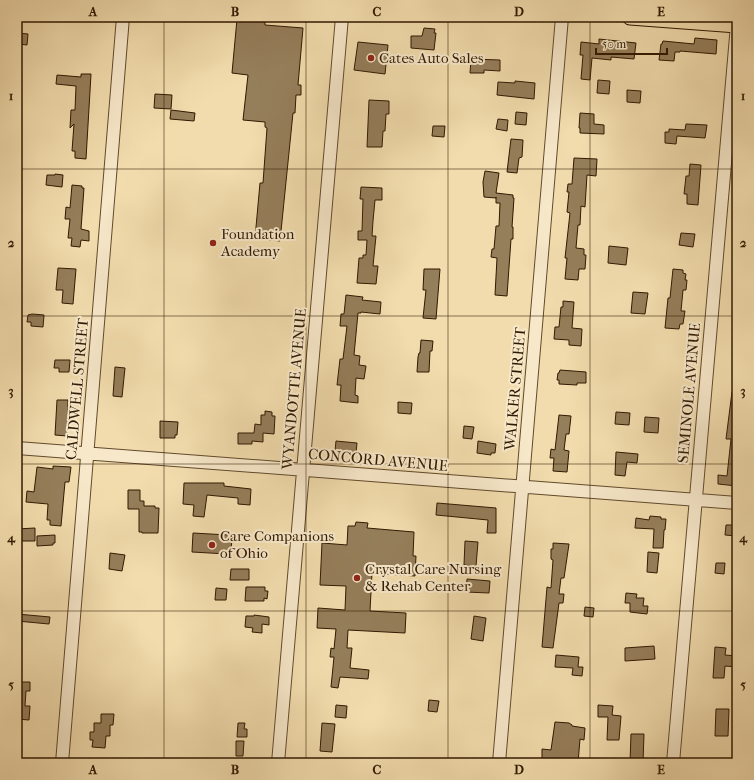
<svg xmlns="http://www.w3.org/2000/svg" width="754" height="780" viewBox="0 0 754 780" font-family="'IM FELL French Canon',serif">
<rect width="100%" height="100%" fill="#f2dcad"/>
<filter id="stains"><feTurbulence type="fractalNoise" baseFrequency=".005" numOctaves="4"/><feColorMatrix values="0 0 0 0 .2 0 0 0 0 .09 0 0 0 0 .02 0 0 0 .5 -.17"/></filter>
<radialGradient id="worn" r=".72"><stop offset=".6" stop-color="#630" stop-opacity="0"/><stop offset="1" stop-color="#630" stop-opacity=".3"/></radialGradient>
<path fill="#957e5a" stroke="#301901" d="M237,19L265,22V25L303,28L298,85H301V95H296L295,113H293L280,241L255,238L260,183H263L267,128L265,127V122L243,120L248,75L232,73Z
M424,28L435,29L434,33H436L434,50L411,48V36H422Z
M18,33L28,34L27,45L18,44Z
M695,38L717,40L716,54L680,51V52H675L674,61L659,60L661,44H662L663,41L694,44Z
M599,39L636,43L634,59L611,57V60L592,58L590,80L581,79L583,55H580L581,42L599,44Z
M358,42L388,45L385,74L354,70Z
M471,59L500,60V71L484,70V73H470Z
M81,74H91L86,159L75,158V151H72L74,124L70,128L71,110H75L76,86L56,84L57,75L81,77Z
M598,80L610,81L609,94L597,93Z
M515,81L535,83L534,99L497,95L498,82L515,83Z
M627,90L641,91L640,103L627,102Z
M155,94L172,95L171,109L154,108Z
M369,100L389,101V114H386L385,131H383L382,147H367Z
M171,110L195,113L194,121L170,119Z
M516,112L527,113L526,125L515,124Z
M580,113L594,114V124L604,125V134L580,133V128H579Z
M498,119L508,120L507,131L496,129Z
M686,124L707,125L705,138L677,136L676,144L665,143V132H669V129L685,130Z
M433,126H445L444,137L432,136Z
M511,139L523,140L522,157L519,158L517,173L507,172Z
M574,158L597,159L596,176L587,175L585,207L581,206L580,225H578L576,248L584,249V255H586L585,269H579L578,280L565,279L567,258H565L570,213L567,212L569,192H567L568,184H572Z
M690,164L701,165L698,205L687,204V194H684L686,176H689Z
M485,171L499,173L496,193L513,195V198H514L512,227H513V239H511L507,296L495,295L497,258L491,257L492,249H494L496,226H499L500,203H496V197V198L484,197L483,182Z
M55,174L63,175L62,187L46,185L47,175H55Z
M72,185L82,186V188H84L81,229L89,231V241L81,240L80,247L71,246L72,238H68L70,219H65L66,207L70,208Z
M361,187L382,188V200H375L373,221L372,236H376L373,266H378L376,284L357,283L359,258H363V255H366L367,240H358V231H362L363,199H360Z
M681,233L695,234L693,247L679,245Z
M609,246L628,248L626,265L608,263Z
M58,268L76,269L73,304L62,303L63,290H56Z
M424,269H440L436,319L423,318L426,290H423Z
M673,269L683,270V273L686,274L685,280H687L686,290H683L681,311H685L683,324H680L679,329L665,328L668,298H670Z
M633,292L648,293L645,314L631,313Z
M346,295L363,297L362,300L381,302L380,314L361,312V313H358L354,355L360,356L359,365L366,366L364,379L356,378L355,395L358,396V403L340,401L341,385H337L340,359H343L347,326H340L341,314H344Z
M563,301L574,302L572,328L582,329L581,346L569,345V340L554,339L555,327H559L561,307H563Z
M32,314L44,315L43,327L31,326V322H27L28,315Z
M421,340L433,341L432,351H430L429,372H417L418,357L419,353H420Z
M55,360H70L69,372H59V368H54Z
M115,367L125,368L122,397L113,396Z
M560,370L586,372V383H577V385L559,384V380H557L558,373H559Z
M732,392H737V486L718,484V475L727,476L731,439H726Z
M57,400H68L67,436L55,435Z
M398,402L412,403L411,414L398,413Z
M265,411L272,412V416H275L274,434L263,433V442L252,441V444H238V433H254L255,424L261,425V415H265Z
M616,412L630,413L629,425L615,424Z
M559,415L571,416L569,434H566L564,450L569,451L567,472L553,471L554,458H550L551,449L555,450Z
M645,417L659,418L658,433L644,432Z
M160,421L178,422L177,435H175V438H160Z
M464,426L474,427L472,439L463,438Z
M336,441L357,443L356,453L335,451Z
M478,441L496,444L495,453H491V455L477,453Z
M616,452L638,454L637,463L627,462L625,476L615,475Z
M53,466L71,467L69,482H65L61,526L50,525V520H47L48,504L26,502L27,491L34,492L37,467L53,469Z
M184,483H224V486L251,489L250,505L238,504V498L207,495L204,517L193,516L194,505L183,504Z
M128,490H140V501H144V506H155V508H159L158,533H142V532H139V509H128Z
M437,503L496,508V533H487L488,520L436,515Z
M650,516L661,517V519H666L665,530H664L663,548H653L654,529L635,528L636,518L649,520Z
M356,522L368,523L367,528L414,532L413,556H416L415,576L372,573L370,611L406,613L405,633L348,630L347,648H352L350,668L369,670L368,679L340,677L338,688L331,687L334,657H330L331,648L334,649L336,629L317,628L318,608L345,610L346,586L320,585L322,543L347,545L348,526H355Z
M726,525H737V536L725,535Z
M35,528V541H17V529Z
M193,533L228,535V540H232L231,549H228L227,554L192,552Z
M55,535V543H53V545L37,546V536Z
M465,541L478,542L476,566L464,565Z
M553,543L569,544L564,578H561L559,594H564L563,603H559L553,648L542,647L547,587L551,588L553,560L551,559V549H553Z
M648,552L659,553L657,573L647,572Z
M110,553L125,555L122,571L109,569Z
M716,563H725L724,574L715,573Z
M231,569H249V580H230Z
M467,579L490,581L489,593L466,592Z
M246,587H265V591H268L267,599L264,598V601H245Z
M216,588L227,589L226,600H215Z
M626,593L637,594L636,598H644L643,606H648L647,614L630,612V603H625Z
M585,607L594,608L593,617L584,616Z
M17,614L50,617L49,624L17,621Z
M254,615L269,617V625L262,624V633L252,632L253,628L245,627L246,616H254Z
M474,616L486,618L483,641L471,639Z
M654,646L655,659L625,661V648Z
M715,647L726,648L725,655L737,656V667L725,666L724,678H713Z
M556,655L579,657L578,667H583L582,676L572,675L573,668L555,667Z
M17,682H30V691H26L25,706H30L29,720L17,719Z
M429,700L439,701L437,712L428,711Z
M336,705L347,706L346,718L335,717Z
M598,705L613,706L612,715L621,716L619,740H607L608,717H598Z
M716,709H729L728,736H715Z
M101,714H114L113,725H110V736H106L105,748L92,747L93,740H90V732H94V723H101Z
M555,722L569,723L572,725V726L585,728L584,740L580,739L578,763H546V760L542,759V749L551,750Z
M238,723H245L244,729H247V737H237Z
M322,723L335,724L332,752L320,751Z
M631,734H644L643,763H630Z
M236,741H244L243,756H236Z"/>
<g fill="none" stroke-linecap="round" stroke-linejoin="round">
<g stroke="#604a2c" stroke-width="14">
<path id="minor" d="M17,448L737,503
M62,763L123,17
M278,763L342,17
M499,763L562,17
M673,763L737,25"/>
</g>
<g stroke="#301901" stroke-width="17">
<path id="major" d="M630,17L737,25"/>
</g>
<use href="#minor" stroke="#f7e8ca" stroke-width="12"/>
<use href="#major" stroke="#f2dcad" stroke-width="15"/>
</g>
<path fill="none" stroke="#301901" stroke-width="1" stroke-opacity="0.55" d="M164,17V763M306,17V763M448,17V763M590,17V763M17,169H737M17,316H737M17,464H737M17,611H737"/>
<g fill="#8f2418" stroke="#f7e8ca" stroke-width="1.5">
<circle cx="371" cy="58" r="4"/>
<circle cx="213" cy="243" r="4"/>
<circle cx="212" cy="545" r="4"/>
<circle cx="357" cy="578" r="4"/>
</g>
<g text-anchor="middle" stroke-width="4" stroke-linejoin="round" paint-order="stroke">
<g font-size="15" fill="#301901" stroke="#f7e8ca" text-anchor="start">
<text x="379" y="63">Cates Auto Sales</text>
<text x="221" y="239">Foundation<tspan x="221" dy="17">Academy</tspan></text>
<text x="220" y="541">Care Companions<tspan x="220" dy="17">of Ohio</tspan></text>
<text x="365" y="574">Crystal Care Nursing<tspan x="365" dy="17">&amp; Rehab Center</tspan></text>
</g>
<g font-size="15" fill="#301901" stroke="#f7e8ca">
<text transform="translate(77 389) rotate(-85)" y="5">CALDWELL STREET</text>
<text transform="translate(294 389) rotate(-85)" y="5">WYANDOTTE AVENUE</text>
<text transform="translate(515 389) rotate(-85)" y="5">WALKER STREET</text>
<text transform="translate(689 393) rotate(-85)" y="5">SEMINOLE AVENUE</text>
<text transform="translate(378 460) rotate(5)" y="5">CONCORD AVENUE</text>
</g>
</g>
<rect width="754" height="780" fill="none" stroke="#f2dcad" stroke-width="44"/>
<path d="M596 48v6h71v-6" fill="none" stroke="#301901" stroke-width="2"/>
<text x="602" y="48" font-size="12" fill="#301901" stroke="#f7e8ca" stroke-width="3" paint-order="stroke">50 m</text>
<rect x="22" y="22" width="710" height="736" fill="none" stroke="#301901" stroke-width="1.5"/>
<g font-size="13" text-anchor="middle" font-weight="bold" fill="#301901">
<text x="93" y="16">A</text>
<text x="235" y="16">B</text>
<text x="377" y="16">C</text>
<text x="519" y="16">D</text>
<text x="661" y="16">E</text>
<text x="11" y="100">1</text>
<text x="743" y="100">1</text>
<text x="11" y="247">2</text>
<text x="743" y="247">2</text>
<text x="11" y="395">3</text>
<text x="743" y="395">3</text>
<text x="11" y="542">4</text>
<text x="743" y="542">4</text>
<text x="11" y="689">5</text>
<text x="743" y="689">5</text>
<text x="93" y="774">A</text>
<text x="235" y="774">B</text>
<text x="377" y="774">C</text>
<text x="519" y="774">D</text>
<text x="661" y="774">E</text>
</g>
<rect width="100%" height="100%" filter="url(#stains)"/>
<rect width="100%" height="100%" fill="url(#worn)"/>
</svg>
